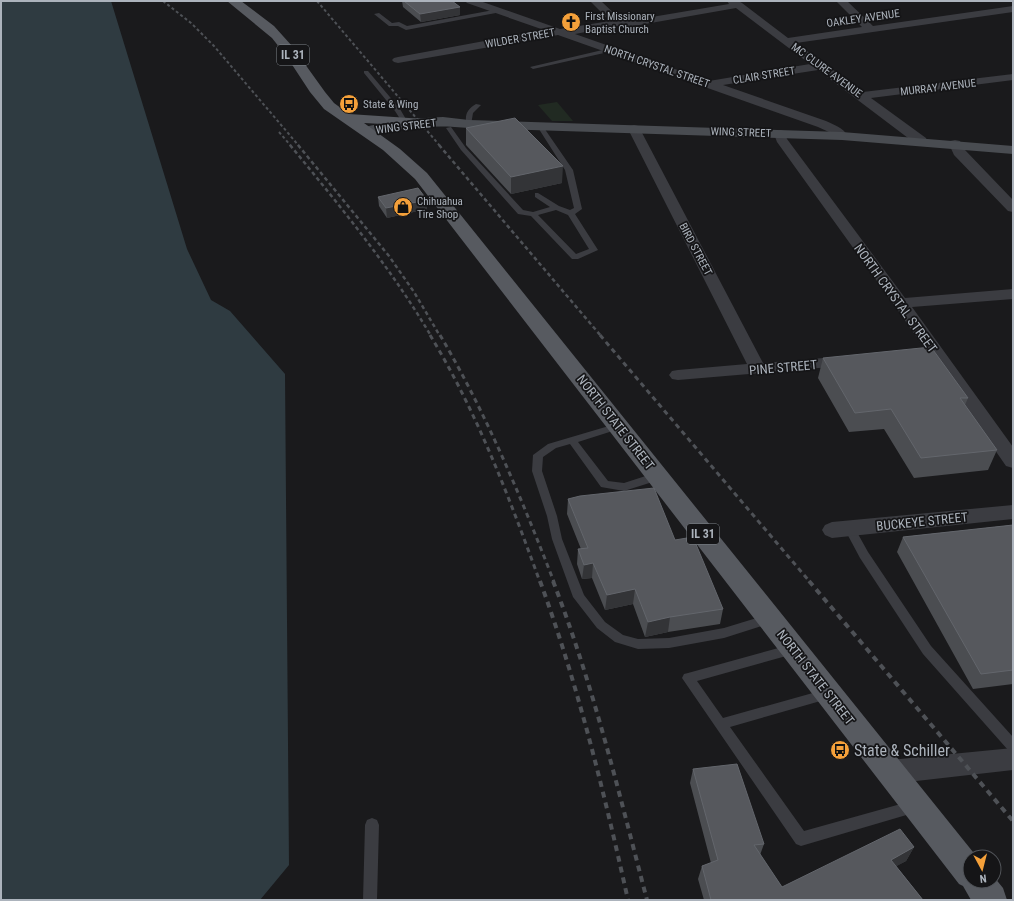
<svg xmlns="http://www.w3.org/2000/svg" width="1014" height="901" viewBox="0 0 1014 901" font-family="'Roboto Condensed',sans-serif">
<rect width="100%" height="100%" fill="#1a1a1c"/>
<path fill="#212a22" d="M557,102L573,121H552L538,105Z"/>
<path fill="#2f3b41" d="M1,1H111L187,249L211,300L230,311L285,374L289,865L260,900H1Z"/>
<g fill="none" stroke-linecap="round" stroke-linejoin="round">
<path fill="#3b3c41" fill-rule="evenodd" d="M499,9L501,10V12L406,30L398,26H389L374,14L379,13L392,23L399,22L407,26Z
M611,48L614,50L613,51L533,69L530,67Z
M364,71H368L400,109L407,121L406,122H402L395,111L364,73Z
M476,104L481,105L473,113L471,125H467C464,116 467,109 476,104Z
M540,124L542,125L573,170L582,209L575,214L598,250L578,259H572L531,216L518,214L461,150L446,128L451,127L466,148L523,210L533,212L550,207L535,197V193H538L559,206L570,210L574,208L565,170L537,126ZM556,210L568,215L589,249L576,254L538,215Z
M619,423L624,426L622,428L578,442L608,481L624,483L658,472L662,473L663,476L662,479L624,491L601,487L570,444L556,448L543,457L542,471L557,516L562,539L584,595L605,622L623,635L638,639L669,638L724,628L770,614L774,616L776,619L774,622L724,638L669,648L638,649L615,642L597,628L573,597L552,539L547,516L532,471L533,455L548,444Z
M849,524L853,525L868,552L931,646L1013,737V752L1008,750L923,654L860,558L844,528L845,525Z
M793,644L797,645L799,649L797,653L697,681L723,718L827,689L831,690L833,694L831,698L730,727L804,831L915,800L920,801L922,806L920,811L801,846L796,844L682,678L684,674L688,673Z
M372,818L377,820L379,825L377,900H363L365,825L367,820Z"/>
<path fill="#3b3c41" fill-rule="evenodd" d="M465,1H480L560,29L610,21L590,1H601L621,20L628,21L729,4L727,1H738L742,3L788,38L862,27L836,1H847L873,26L1013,6V12L796,43L863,92L1013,74V80L871,98L926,138L927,141L926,144H916L818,70L723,85L826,121C835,125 843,128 848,136L846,139H838L831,133L818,127L558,35L398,63L394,62L392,60L394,58L398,57L544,30L467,3ZM736,8L810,64L709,81L575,34L618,26L628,27Z
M634,125L638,126L640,129L763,363L848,356L854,357L857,361L854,365L678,380L672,379L669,375L672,371L678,370L747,364L628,129L630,126Z
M780,130L784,131L787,139L905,298L1013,289V299L912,307L1013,447V468L1006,466L895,306L777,142L774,134L776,131Z
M955,140L960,141L965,150L1013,200V212L1008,211L954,155L949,144L950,141Z
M1013,505V519L832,538L825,535L822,530L825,525L832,522Z
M1013,748V770L890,784L881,780L877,772L881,764L890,760Z"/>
<path fill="#494c51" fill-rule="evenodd" d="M443,117L469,120L842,132L1013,146V154L842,140L469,128C434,124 400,128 366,135L361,134L359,131L361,128C388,121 416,118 443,117Z"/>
<path fill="#575a60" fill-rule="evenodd" d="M227,1H241L274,26L292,46L325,92L334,103L349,114L424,119L426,122L424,125L419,126L364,123L400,149L427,173L977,857H970V881H994V877L1003,888L1007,900H971L963,886L959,884L415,179L383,150L324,109L310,92L287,57L272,38Z"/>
<path stroke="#4e5156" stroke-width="2" stroke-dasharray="3 2.5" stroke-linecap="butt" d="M163,1L191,23L214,46L299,146
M317,1L440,146
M279,132L291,146"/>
<path stroke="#4e5156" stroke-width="2.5" stroke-dasharray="4 3" stroke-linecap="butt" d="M290,145C340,206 391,268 431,336
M298,145L389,256L414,292L440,336
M439,145L601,336"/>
<path stroke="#4e5156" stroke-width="3" stroke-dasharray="5 4" stroke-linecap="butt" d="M430,335C477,412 509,497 540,582
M440,335C486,413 521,497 554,582
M600,335L810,582"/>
<path stroke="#4e5156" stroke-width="4" stroke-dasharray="6 5" stroke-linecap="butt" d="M540,581C578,685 604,792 628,900
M553,581C593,684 619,793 647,900
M809,581L1013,821"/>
</g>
<path fill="#4b4d51" d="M402,1H452L460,7V15L421,22L403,7Z
M466,128L562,183L511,194L466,145Z
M378,197L427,209L387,218L379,206Z
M823,358L968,398L965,405L997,450L988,470L914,478L884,429L849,432L818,378Z
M568,499L675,540L723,609L720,624L668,632L645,637L633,604L605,610L592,578L582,579L577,564L578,549H581L567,514Z
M1013,525V684L973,689L897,552L903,537Z
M693,769L764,844L760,855L782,887L914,847L906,861L896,866L923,900H704L698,879L702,866L711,863L690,783Z"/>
<path fill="#333437" d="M460,7V15L421,22L420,14Z
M563,166L562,183L511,194V177Z
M427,200V209L387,218L386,208Z
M593,563L592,578L582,579L584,565Z
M635,589L633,604L605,610L607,595Z
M670,617L668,632L645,637L648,622Z
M914,847L906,861L884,873L891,860Z"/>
<path fill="#56585d" stroke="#63666c" d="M404,1H452L460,7L420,14Z
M515,118L563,166L511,177L466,128Z
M418,188L427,200L386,208L378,197Z
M931,347L968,398H960L997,450L921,458L891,409L855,413L823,358Z
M654,488L675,540L693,537L723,609L670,617L648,622L635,589L607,595L593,563L584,565L578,549L588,548L568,499L580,496Z
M1013,525V670L981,674L903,537Z
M737,764L764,844L754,845L782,887L900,829L914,847L891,860L923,900H711L702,866L718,860L693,769Z"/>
<defs>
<g id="church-disc" transform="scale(1)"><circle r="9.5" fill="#f4a03a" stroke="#151517"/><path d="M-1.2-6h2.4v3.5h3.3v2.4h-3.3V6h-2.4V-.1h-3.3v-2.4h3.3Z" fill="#111"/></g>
<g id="bus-disc" transform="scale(1)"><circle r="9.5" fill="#f4a03a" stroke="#151517"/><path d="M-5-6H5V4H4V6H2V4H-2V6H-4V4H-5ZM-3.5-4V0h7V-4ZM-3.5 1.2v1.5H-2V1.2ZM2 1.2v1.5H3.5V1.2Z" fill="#111"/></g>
<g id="shop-disc" transform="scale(1)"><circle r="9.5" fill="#f4a03a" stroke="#151517"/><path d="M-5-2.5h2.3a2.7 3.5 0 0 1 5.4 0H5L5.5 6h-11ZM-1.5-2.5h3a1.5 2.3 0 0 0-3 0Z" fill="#111"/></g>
</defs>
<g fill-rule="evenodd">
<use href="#church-disc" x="571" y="22"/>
<use href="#bus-disc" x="349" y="104"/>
<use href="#shop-disc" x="403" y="207"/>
<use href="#bus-disc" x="840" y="750"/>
</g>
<g text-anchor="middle" stroke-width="3.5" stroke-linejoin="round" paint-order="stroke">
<g font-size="11" fill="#acb3bc" stroke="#151517" text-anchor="start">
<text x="585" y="20">First Missionary<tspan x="585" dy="13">Baptist Church</tspan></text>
<text x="363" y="108">State &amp; Wing</text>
<text x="417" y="205">Chihuahua<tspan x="417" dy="13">Tire Shop</tspan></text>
</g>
<g font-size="11" fill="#acb3bc" stroke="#151517">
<text transform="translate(863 18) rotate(-8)" y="4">OAKLEY AVENUE</text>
<text transform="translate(520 38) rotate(-10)" y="4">WILDER STREET</text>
<text transform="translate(657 66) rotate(19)" y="4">NORTH CRYSTAL STREET</text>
<text transform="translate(827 70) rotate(36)" y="4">MC CLURE AVENUE</text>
<text transform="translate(764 75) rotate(-9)" y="4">CLAIR STREET</text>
<text transform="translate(938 87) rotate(-7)" y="4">MURRAY AVENUE</text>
<text transform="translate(406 126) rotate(-7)" y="4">WING STREET</text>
<text transform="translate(741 132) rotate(2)" y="4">WING STREET</text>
<text transform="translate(696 249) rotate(62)" y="4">BIRD STREET</text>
</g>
<g fill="#151517" stroke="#7f848a" stroke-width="1">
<rect x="277" y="45" width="32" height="20" rx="3"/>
<rect x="687" y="524" width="32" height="20" rx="3"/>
</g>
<g font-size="12" font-weight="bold" fill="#acb3bc">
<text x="293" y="59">IL 31</text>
<text x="703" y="538">IL 31</text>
</g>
<g font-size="13" fill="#acb3bc" stroke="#151517">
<text transform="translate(896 298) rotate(54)" y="5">NORTH CRYSTAL STREET</text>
<text transform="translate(783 367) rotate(-5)" y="5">PINE STREET</text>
<text transform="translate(616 422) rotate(52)" y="5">NORTH STATE STREET</text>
<text transform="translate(922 521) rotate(-6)" y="5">BUCKEYE STREET</text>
<text transform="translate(816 677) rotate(52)" y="5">NORTH STATE STREET</text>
</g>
<g font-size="16" fill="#acb3bc" stroke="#151517" text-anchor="start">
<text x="854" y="756">State &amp; Schiller</text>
</g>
</g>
<rect width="1014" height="901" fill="none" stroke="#acb3bc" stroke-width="4"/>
<g transform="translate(982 869) rotate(173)"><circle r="19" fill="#151517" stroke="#515459"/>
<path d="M0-3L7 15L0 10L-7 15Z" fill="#f4a03a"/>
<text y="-6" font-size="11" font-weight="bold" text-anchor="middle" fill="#acb3bc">N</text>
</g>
</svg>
